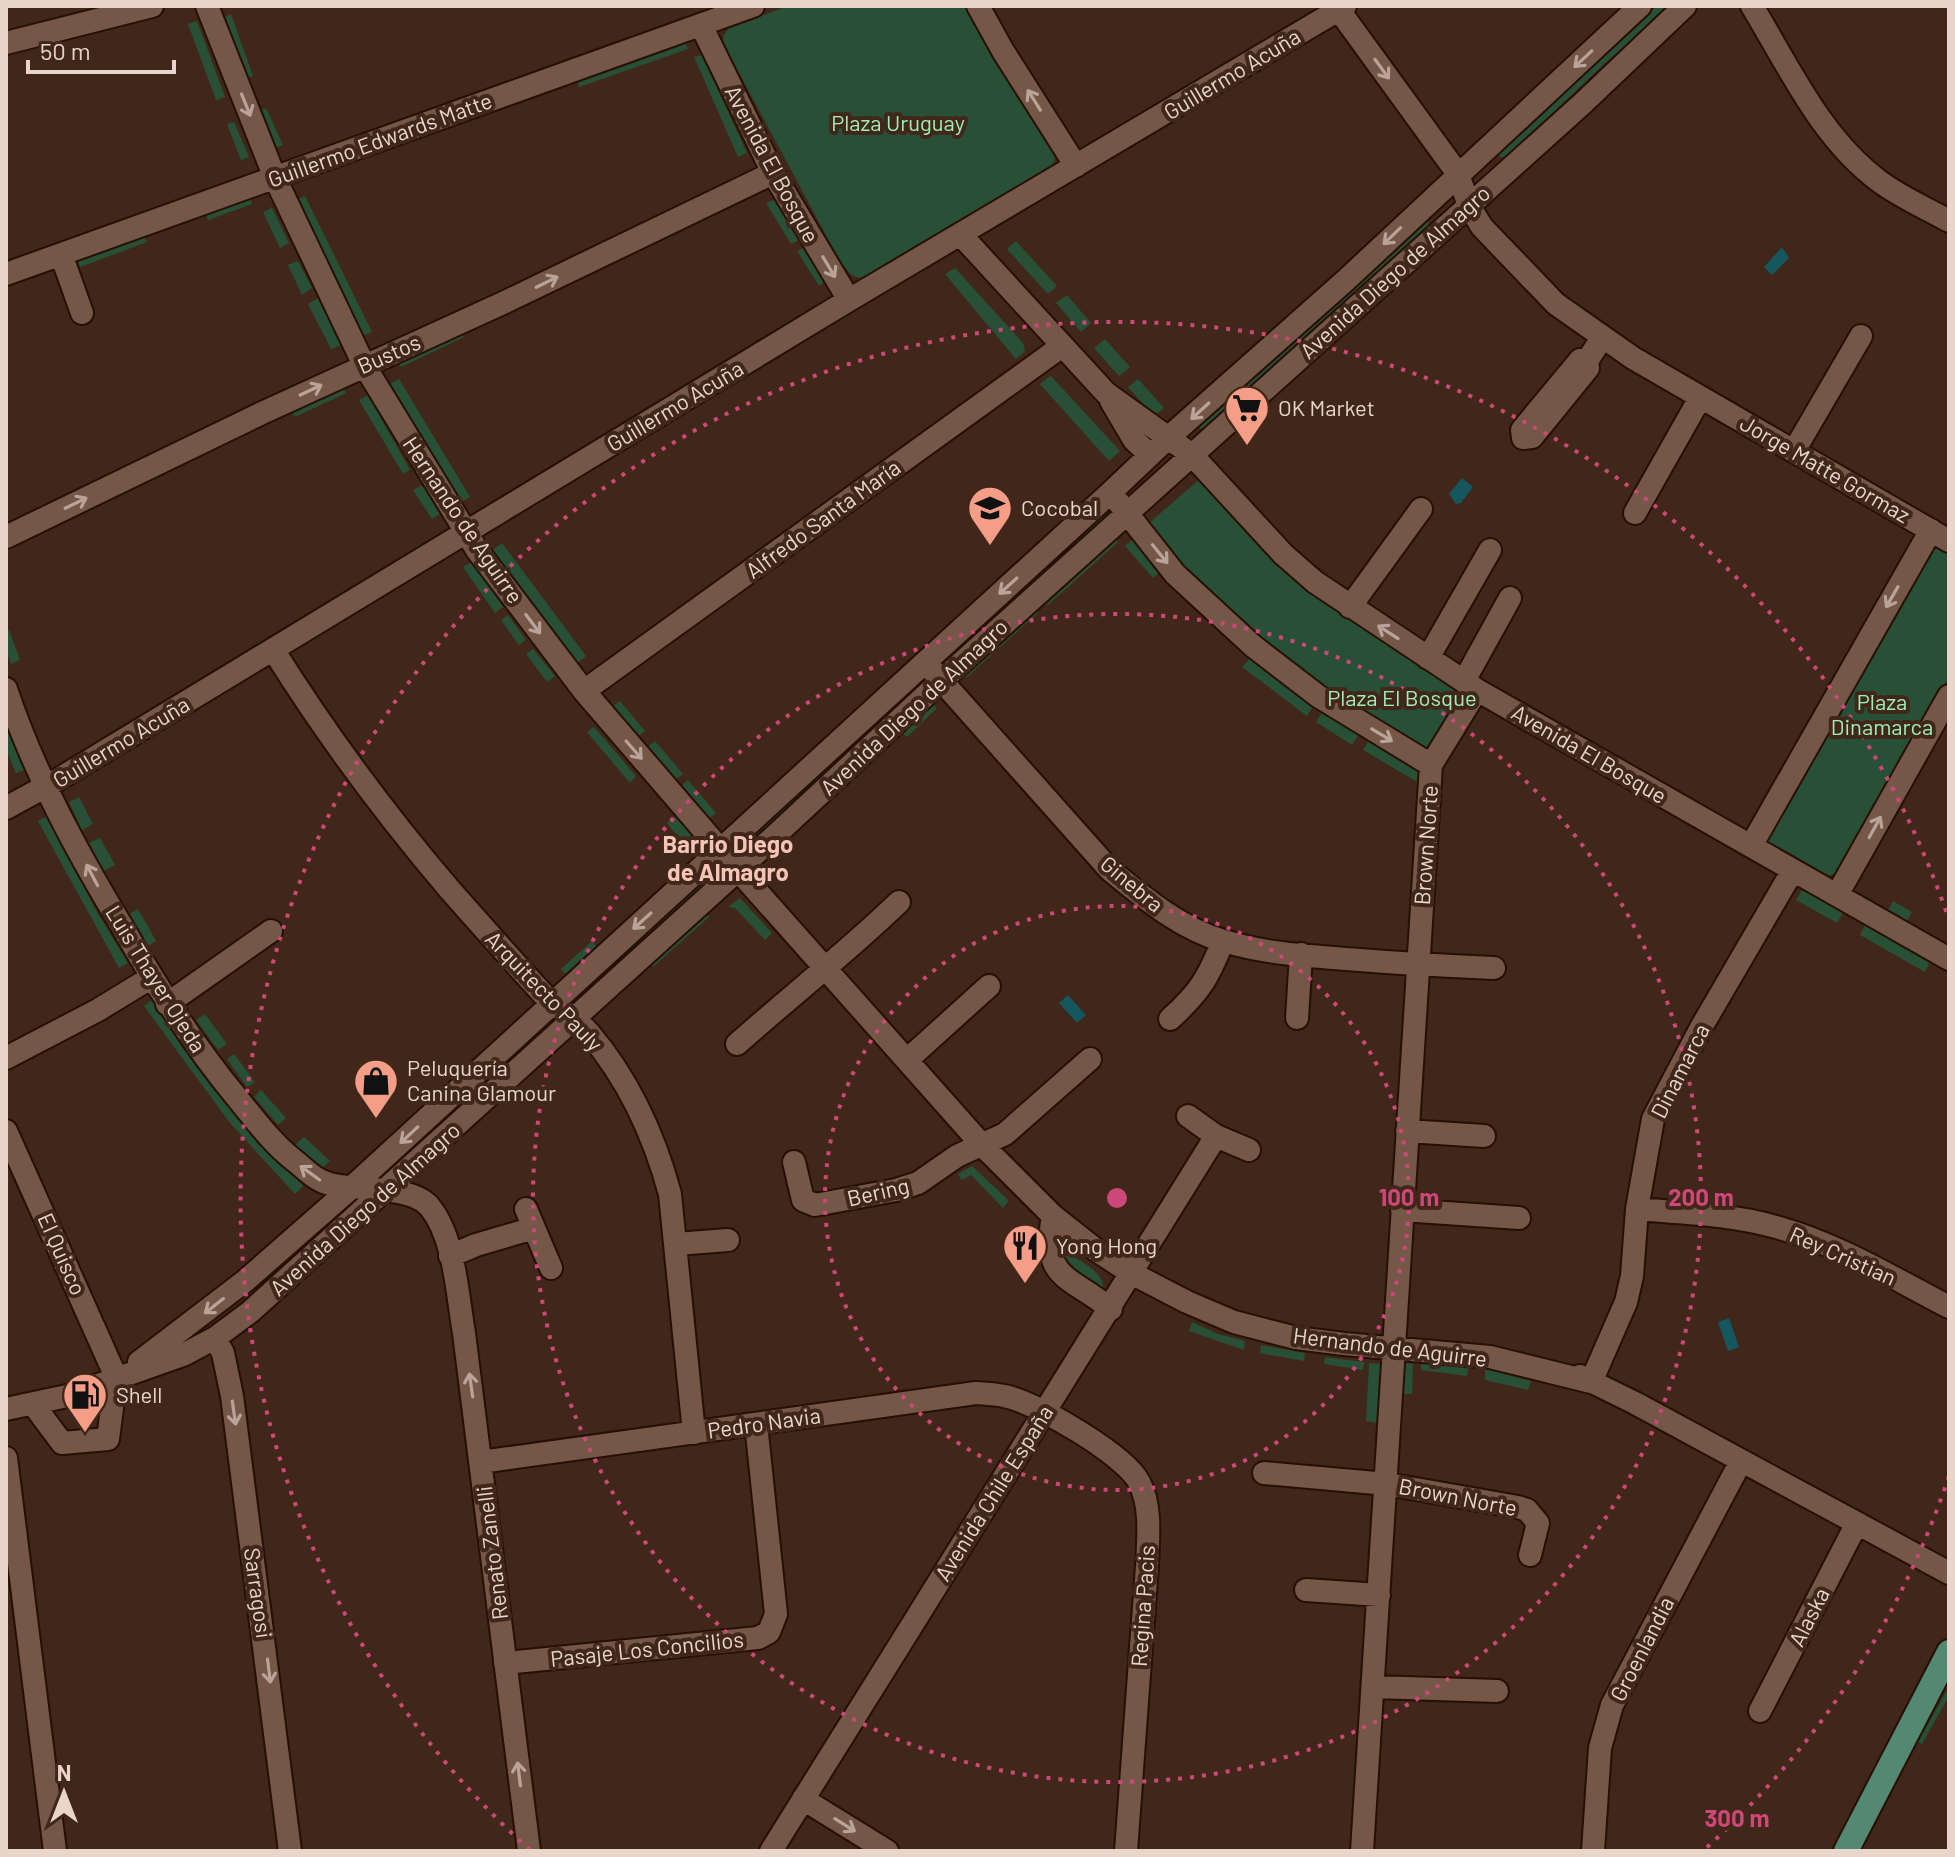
<svg xmlns="http://www.w3.org/2000/svg" width="1955" height="1857" viewBox="0 0 1955 1857" font-family="Barlow,sans-serif">
<rect width="100%" height="100%" fill="#412719"/>
<path fill="#285036" d="M788,6H970L1053,151L1055,160L1050,168L866,278C848,279 843,264 834,250L723,43L724,35L729,28Z
M1657,6H1671L1605,63L1505,158L1496,155Z
M231,14L253,76L244,80L223,18Z
M197,21L225,97L216,100L188,24Z
M686,43L688,49L579,87L577,80Z
M702,55L747,153L738,157L694,57Z
M266,108L283,145L274,148L258,111Z
M234,122L249,157L241,160L227,124Z
M305,196L372,332L363,336L296,200Z
M250,199L252,204L208,220L206,215Z
M774,200L799,240L791,244L766,203Z
M272,208L289,243L280,248L263,212Z
M1422,221L1429,222V227L1204,432L1196,423Z
M144,236L147,242L80,267L77,260Z
M1016,241L1057,286L1048,294L1007,249Z
M803,248L825,282L819,286L797,251Z
M298,261L312,288L302,295L288,265Z
M955,268L1023,343L1025,351L1016,359L945,274Z
M1067,295L1091,323L1081,332L1056,303Z
M318,298L341,345L331,349L308,304Z
M462,333L464,337L401,367L398,363Z
M1105,339L1130,367L1119,376L1094,348Z
M1051,376L1120,451L1109,461L1040,384Z
M399,379L470,497L461,502L390,384Z
M1138,379L1164,408L1154,416L1128,387Z
M343,387L346,393L295,417L292,412Z
M368,395L410,470L403,474L359,400Z
M1200,479L1317,592L1383,641L1454,686L1457,699L1432,747L1417,748L1382,730L1256,637L1187,574L1149,523Z
M422,485L440,514L432,519L413,490Z
M1096,517H1103L1106,521L950,659L947,657L949,651Z
M1135,537L1163,569L1153,578L1125,546Z
M1114,538L1118,542L1048,605L1044,602Z
M502,543L586,656L576,664L493,550Z
M1935,547L1949,551V678L1836,873L1823,878L1770,847L1768,839L1769,832L1929,551Z
M472,562L503,607L495,613L463,567Z
M1035,610L1038,613L966,678L963,675Z
M508,615L526,640L519,645L501,620Z
M9,630L20,660L11,664L6,650V632Z
M533,649L555,676L547,682L526,654Z
M1250,658L1313,706L1307,716L1242,667Z
M925,677L927,679L756,840L749,838Z
M620,701L645,731L636,738L612,707Z
M932,703L937,708L907,737L902,732Z
M1323,711L1359,734L1352,745L1316,722Z
M6,722L27,769L16,773L6,749Z
M594,727L636,776L630,783L587,732Z
M1369,740L1418,768L1419,783L1363,750Z
M655,741L683,774L674,781L646,748Z
M688,780L716,813L708,819L680,787Z
M79,797L93,824L82,830L69,802Z
M47,816L97,912L128,963L119,968L38,821Z
M675,816L694,838L685,845L667,823Z
M100,838L115,865L104,871L89,843Z
M702,880L706,883L707,888L577,1000L574,995Z
M1804,887L1844,911L1837,923L1796,900Z
M740,898L772,933L765,940L735,908L728,907Z
M1893,901L1912,912L1905,924L1887,913Z
M138,909L156,941L147,947L128,915Z
M705,911L709,917L653,967L648,962Z
M1866,923L1931,960L1925,972L1860,935Z
M592,941L596,946L565,974L561,969Z
M152,1000C199,1066 247,1128 303,1186L295,1194L230,1123L144,1006Z
M205,1014L227,1044L218,1050L196,1020Z
M537,1029L540,1033V1037L424,1142L417,1137Z
M234,1054L255,1082L247,1087L227,1059Z
M261,1090L286,1118L278,1125L254,1097Z
M304,1137L330,1161L323,1167L294,1146Z
M972,1166L1009,1201L1003,1208L971,1175L962,1180L958,1174Z
M1065,1251C1081,1262 1108,1273 1103,1294C1089,1283 1065,1271 1065,1251Z
M1192,1322L1218,1334L1245,1341L1244,1350L1189,1331Z
M1261,1345L1305,1353L1304,1361L1260,1353Z
M1325,1357L1364,1362L1363,1370L1324,1364Z
M1409,1361L1410,1364H1413L1412,1394H1399L1402,1367Z
M1369,1363L1381,1364L1382,1370L1379,1423L1366,1421Z
M1421,1363L1469,1366L1467,1376L1421,1370Z
M1485,1369L1531,1381L1528,1390L1485,1380Z
M1947,1690L1949,1696L1922,1744L1918,1742Z"/>
<path fill="#14575f" d="M1782,247L1789,258L1772,275L1764,267Z
M1462,478L1473,487L1461,503L1456,504L1449,494Z
M1068,995L1086,1015L1077,1023L1059,1003Z
M1729,1318L1739,1347L1728,1351L1718,1322Z"/>
<g fill="none" stroke-linecap="round" stroke-linejoin="round">
<g stroke="#260f03" stroke-width="26">
<path id="minor" d="M207,6L275,178L364,365L477,550L584,691L738,870L982,1145L1053,1216L1096,1250L1131,1273L1187,1302L1234,1322L1296,1338L1344,1344L1490,1357L1591,1382
M978,6L1003,51L1076,166
M1336,6L1458,174L1469,206L1482,227L1556,304L1633,358L1949,541
M1752,6C1789,67 1821,138 1879,181C1900,197 1926,208 1949,221
M701,25L773,173L849,300
M6,43L152,6
M961,235L1106,393L1192,455L1283,554L1315,582L1477,690L1949,959
M61,254L82,313
M6,274L753,6
M1587,361L1580,360L1522,430L1523,438L1532,437L1588,368L1587,361L1602,338
M1111,401L1134,440L1150,455
M1794,451L1861,336
M1119,503L1175,574L1253,646L1318,696L1431,765
M1635,513L1700,398
M6,537L262,413L503,303L773,173
M1350,607L1421,509
M274,651C326,734 386,815 450,890C481,925 512,960 543,994C557,1009 576,1017 589,1033C629,1080 654,1135 670,1194L694,1433
M1428,658L1490,550
M933,671L1110,870C1144,898 1181,929 1224,941C1263,953 1306,956 1346,959C1396,963 1445,966 1494,968
M1464,681L1510,598
M6,689C34,773 77,852 123,928C158,988 193,1045 238,1099C255,1120 273,1144 295,1161C306,1170 316,1181 330,1184C356,1191 410,1185 429,1206C455,1237 457,1294 464,1333L529,1851
M584,691L1062,346
M6,808L59,779L849,300L1345,6
M1751,846L1931,530
M1837,895L1949,696
M167,1004L271,931
M1297,1018L1301,954
M1170,1019C1200,992 1208,978 1223,941
M737,1044C791,996 847,952 899,902
M6,1058L98,1010L152,977
M907,1060L989,986
M1188,1116L1216,1136L1249,1150
M6,1131L116,1377L108,1439L62,1443L33,1404
M1407,1131L1484,1136
M794,1162L803,1200L815,1205L896,1190L918,1183L957,1156L1005,1134L1090,1059
M526,1209L551,1268
M1637,1209C1683,1213 1731,1214 1776,1227C1838,1244 1893,1278 1949,1307
M1402,1210L1519,1218
M1053,1216C1041,1280 1069,1275 1111,1309
M676,1244L728,1240
M450,1256L476,1245L534,1228
M215,1338L223,1353L232,1396L290,1851
M139,1362L245,1281L351,1188L1110,493L1169,437L1346,280L1640,6
M1580,1376L1635,1403L1949,1573
M1591,1382L1626,1302L1632,1276L1637,1209L1653,1119L1702,1026L1793,870
M6,1409L67,1396L183,1355L215,1338L250,1312L738,870L941,681L1582,104L1685,6
M6,1458L55,1851
M481,1462L976,1393C988,1394 1000,1394 1012,1398C1042,1407 1125,1455 1139,1482C1152,1506 1148,1539 1147,1566L1126,1851
M1264,1473L1387,1484L1518,1507L1527,1510L1538,1523L1530,1555
M1306,1590L1379,1595
M505,1663L758,1638L769,1632L776,1614L756,1424
M1374,1687L1497,1691
M1760,1711L1857,1523
M803,1799L887,1851
M771,1851C920,1613 1068,1374 1216,1136
M1362,1851L1431,765L1477,690
M1593,1851L1600,1748L1612,1705L1741,1461"/>
</g>
<g stroke="#260f03" stroke-width="28">
<path id="major" d="M1846,1851L1949,1652"/>
</g>
<use href="#minor" stroke="#755748" stroke-width="22"/>
<use href="#major" stroke="#538872" stroke-width="24"/>
</g>
<defs><path id="oneway-shaft" d="M-6 0H5M1.5-3L5.5 0L1.5 3" fill="none" stroke-width="1.6" stroke-linecap="round" stroke-linejoin="round" transform="scale(2)"/></defs>
<g stroke="#baa398">
<use href="#oneway-shaft" transform="translate(1583 59) rotate(137)"/>
<use href="#oneway-shaft" transform="translate(1382 69) rotate(54)"/>
<use href="#oneway-shaft" transform="translate(1034 100) rotate(-122)"/>
<use href="#oneway-shaft" transform="translate(246 105) rotate(68)"/>
<use href="#oneway-shaft" transform="translate(1392 236) rotate(136)"/>
<use href="#oneway-shaft" transform="translate(829 267) rotate(59)"/>
<use href="#oneway-shaft" transform="translate(547 282) rotate(-26)"/>
<use href="#oneway-shaft" transform="translate(311 390) rotate(-25)"/>
<use href="#oneway-shaft" transform="translate(1200 411) rotate(138)"/>
<use href="#oneway-shaft" transform="translate(76 503) rotate(-26)"/>
<use href="#oneway-shaft" transform="translate(1160 554) rotate(51)"/>
<use href="#oneway-shaft" transform="translate(1008 586) rotate(138)"/>
<use href="#oneway-shaft" transform="translate(1892 597) rotate(120)"/>
<use href="#oneway-shaft" transform="translate(533 624) rotate(53)"/>
<use href="#oneway-shaft" transform="translate(1388 632) rotate(-147)"/>
<use href="#oneway-shaft" transform="translate(1382 735) rotate(31)"/>
<use href="#oneway-shaft" transform="translate(634 750) rotate(49)"/>
<use href="#oneway-shaft" transform="translate(1875 827) rotate(-61)"/>
<use href="#oneway-shaft" transform="translate(92 875) rotate(-118)"/>
<use href="#oneway-shaft" transform="translate(642 921) rotate(138)"/>
<use href="#oneway-shaft" transform="translate(409 1135) rotate(137)"/>
<use href="#oneway-shaft" transform="translate(310 1173) rotate(-144)"/>
<use href="#oneway-shaft" transform="translate(214 1306) rotate(142)"/>
<use href="#oneway-shaft" transform="translate(471 1385) rotate(-98)"/>
<use href="#oneway-shaft" transform="translate(234 1413) rotate(82)"/>
<use href="#oneway-shaft" transform="translate(269 1671) rotate(83)"/>
<use href="#oneway-shaft" transform="translate(519 1774) rotate(-97)"/>
<use href="#oneway-shaft" transform="translate(845 1825) rotate(32)"/>
</g>
<g fill="none" stroke="#cc4878" stroke-width="4" stroke-dasharray="4 8">
<circle cx="1117" cy="1198" r="292"/>
<circle cx="1117" cy="1198" r="584"/>
<path d="M1949 1476A877 877 0 0 1 1704 1850M530 1850A877 877 0 1 1 1949 920"/>
</g>
<defs>
<g id="supermarket-pin" transform="scale(2.3)"><path d="M0 17L-7.5 6A9.5 9.5 0 1 1 7.5 6Z" fill="#f49e88" stroke="#412719"/><path d="M-6-5.5h2.5l.6 2H6L4.5 2H-2.5L-4.4-4H-6ZM-1.5 3.2a1.3 1.3 0 1 0 .1 0ZM3 3.2a1.3 1.3 0 1 0 .1 0Z" fill="#111"/></g>
<g id="school-pin" transform="scale(2.3)"><path d="M0 17L-7.5 6A9.5 9.5 0 1 1 7.5 6Z" fill="#f49e88" stroke="#412719"/><path d="M0-5L7-2L0 1L-7-2ZM-4 1L0 2.5L4 1V4Q0 6-4 4Z" fill="#111"/></g>
<g id="shop-pin" transform="scale(2.3)"><path d="M0 17L-7.5 6A9.5 9.5 0 1 1 7.5 6Z" fill="#f49e88" stroke="#412719"/><path d="M-5-2.5h2.3a2.7 3.5 0 0 1 5.4 0H5L5.5 6h-11ZM-1.5-2.5h3a1.5 2.3 0 0 0-3 0Z" fill="#111"/></g>
<g id="restaurant-pin" transform="scale(2.3)"><path d="M0 17L-7.5 6A9.5 9.5 0 1 1 7.5 6Z" fill="#f49e88" stroke="#412719"/><path d="M-5-6h1v4h1v-4h1v4h1v-4h1v5L-1.5 .5V6h-2V.5L-5-1ZM5-6V6H3V1.5H1.5Q1.5-4 5-6Z" fill="#111"/></g>
<g id="fuel-pin" transform="scale(2.3)"><path d="M0 17L-7.5 6A9.5 9.5 0 1 1 7.5 6Z" fill="#f49e88" stroke="#412719"/><path d="M-5.5-6h7V0h2V4h1.3V-2.5L3-4.5l.8-.8L6-3V5H2.5V1h-1V6h-7ZM-4.2-4.7v3.2H.2V-4.7Z" fill="#111"/></g>
</defs>
<g fill-rule="evenodd">
<use href="#supermarket-pin" x="1247" y="408"/>
<use href="#school-pin" x="990" y="508"/>
<use href="#shop-pin" x="376" y="1081"/>
<use href="#restaurant-pin" x="1025" y="1246"/>
<use href="#fuel-pin" x="85" y="1395"/>
</g>
<g text-anchor="middle" stroke-width="8" stroke-linejoin="round" paint-order="stroke">
<g font-size="22" fill="#e8d6cd" stroke="#412719">
<text transform="translate(1232 74) rotate(-31)" y="8">Guillermo Acuña</text>
<text transform="translate(380 140) rotate(-20)" y="8">Guillermo Edwards Matte</text>
<text transform="translate(772 164) rotate(62)" y="8">Avenida El Bosque</text>
<text transform="translate(1395 272) rotate(-42)" y="8">Avenida Diego de Almagro</text>
<text transform="translate(389 354) rotate(-24)" y="8">Bustos</text>
<text transform="translate(675 406) rotate(-31)" y="8">Guillermo Acuña</text>
<text transform="translate(1825 469) rotate(30)" y="8">Jorge Matte Gormaz</text>
<text transform="translate(823 519) rotate(-36)" y="8">Alfredo Santa María</text>
<text transform="translate(463 520) rotate(56)" y="8">Hernando de Aguirre</text>
<text transform="translate(914 707) rotate(-43)" y="8">Avenida Diego de Almagro</text>
<text transform="translate(121 742) rotate(-31)" y="8">Guillermo Acuña</text>
<text transform="translate(1589 754) rotate(30)" y="8">Avenida El Bosque</text>
<text transform="translate(1426 845) rotate(-86)" y="8">Brown Norte</text>
<text transform="translate(1132 884) rotate(40)" y="8">Ginebra</text>
<text transform="translate(156 979) rotate(58)" y="8">Luis Thayer Ojeda</text>
<text transform="translate(544 991) rotate(46)" y="8">Arquitecto Pauly</text>
<text transform="translate(1680 1071) rotate(-63)" y="8">Dinamarca</text>
<text transform="translate(878 1192) rotate(-13)" y="8">Bering</text>
<text transform="translate(365 1209) rotate(-42)" y="8">Avenida Diego de Almagro</text>
<text transform="translate(62 1254) rotate(66)" y="8">El Quisco</text>
<text transform="translate(1843 1256) rotate(24)" y="8">Rey Cristian</text>
<text transform="translate(1390 1347) rotate(7)" y="8">Hernando de Aguirre</text>
<text transform="translate(764 1423) rotate(-8)" y="8">Pedro Navia</text>
<text transform="translate(994 1493) rotate(-58)" y="8">Avenida Chile España</text>
<text transform="translate(1458 1497) rotate(11)" y="8">Brown Norte</text>
<text transform="translate(492 1553) rotate(-97)" y="8">Renato Zanelli</text>
<text transform="translate(258 1593) rotate(82)" y="8">Sarragosi</text>
<text transform="translate(1143 1606) rotate(-86)" y="8">Regina Pacis</text>
<text transform="translate(1809 1617) rotate(-63)" y="8">Alaska</text>
<text transform="translate(647 1649) rotate(-6)" y="8">Pasaje Los Concilios</text>
<text transform="translate(1642 1649) rotate(-63)" y="8">Groenlandia</text>
</g>
<g font-size="22" fill="#9defb7" stroke="#412719">
<text x="898" y="131">Plaza Uruguay</text>
<text x="1402" y="706">Plaza El Bosque</text>
<text x="1882" y="710">Plaza<tspan x="1882" dy="25">Dinamarca</tspan></text>
</g>
<g font-size="22" fill="#e8d6cd" stroke="#412719" text-anchor="start">
<text x="1278" y="416">OK Market</text>
<text x="1021" y="516">Cocobal</text>
<text x="407" y="1076">Peluquería<tspan x="407" dy="25">Canina Glamour</tspan></text>
<text x="1056" y="1254">Yong Hong</text>
<text x="116" y="1403">Shell</text>
</g>
<g font-size="24" font-weight="bold" fill="#f5c4b6" stroke="#412719">
<text x="728" y="853">Barrio Diego<tspan x="728" dy="28">de Almagro</tspan></text>
</g>
</g>
<circle cx="1117" cy="1198" r="12" fill="#cc4878" stroke="#412719" stroke-width="4"/>
<g font-size="24" text-anchor="middle" font-weight="bold" fill="#cc4878" stroke="#412719" stroke-width="8" stroke-linejoin="round" paint-order="stroke">
<text x="1409" y="1206">100 m</text>
<text x="1701" y="1206">200 m</text>
<text x="1737" y="1827">300 m</text>
</g>
<rect width="1955" height="1857" fill="none" stroke="#e8d6cd" stroke-width="16"/>
<g transform="translate(64 1793)" stroke="#412719" stroke-width="6" paint-order="stroke">
<path d="M0-6L14 30L0 20L-14 30Z" fill="#e8d6cd"/>
<text y="-12" font-size="22" font-weight="bold" text-anchor="middle" fill="#e8d6cd">N</text>
</g>
<path d="M28 60v12h146v-12" fill="none" stroke="#e8d6cd" stroke-width="4"/>
<text x="40" y="60" font-size="24" fill="#e8d6cd" stroke="#412719" stroke-width="6" paint-order="stroke">50 m</text>
</svg>
